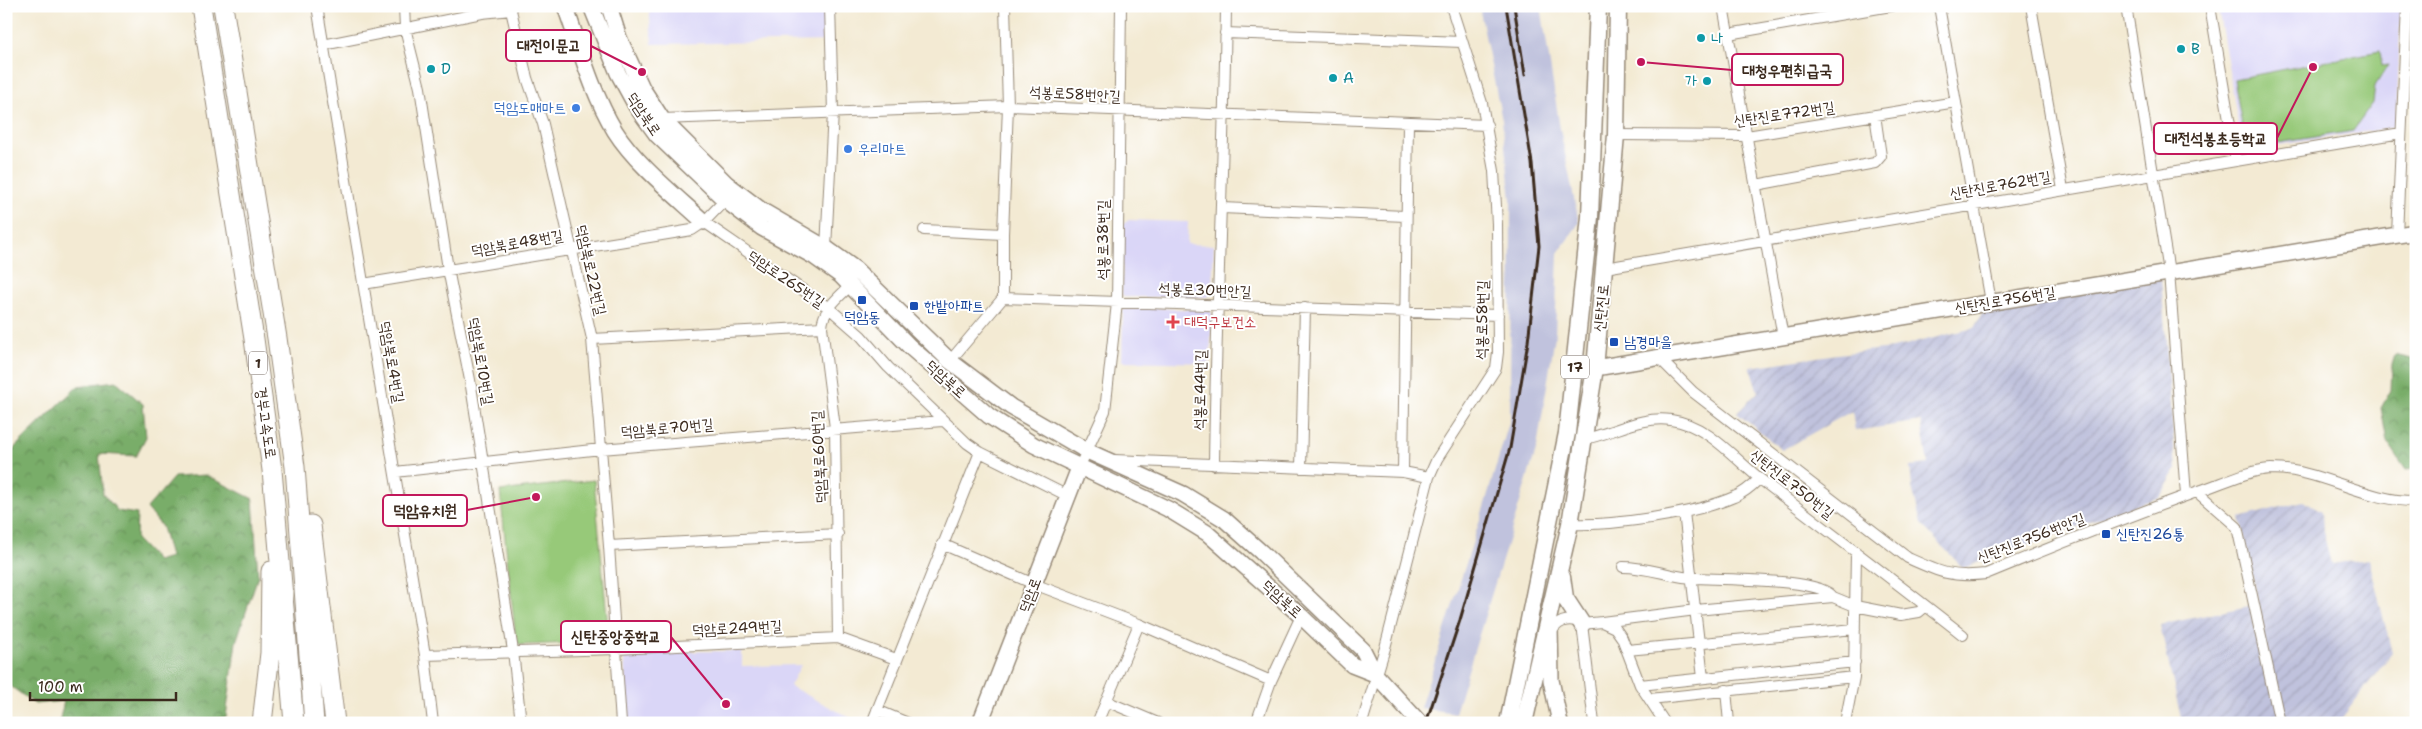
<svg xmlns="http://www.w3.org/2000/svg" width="2422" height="729" viewBox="0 0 2422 729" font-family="'Shantell Sans','Poor Story',sans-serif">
<defs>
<pattern id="industrial-furrows" width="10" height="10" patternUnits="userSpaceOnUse" patternTransform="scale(1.25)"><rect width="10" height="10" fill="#c0c2dd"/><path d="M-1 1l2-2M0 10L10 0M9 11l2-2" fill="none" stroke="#a6a7bd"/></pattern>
<pattern id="forest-crowns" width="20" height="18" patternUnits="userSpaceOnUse" patternTransform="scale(1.25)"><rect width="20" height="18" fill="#79ad69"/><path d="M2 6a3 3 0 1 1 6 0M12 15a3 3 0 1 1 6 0" fill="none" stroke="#648d56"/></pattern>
</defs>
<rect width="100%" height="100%" fill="#fff"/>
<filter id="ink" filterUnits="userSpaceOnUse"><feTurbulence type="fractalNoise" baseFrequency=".02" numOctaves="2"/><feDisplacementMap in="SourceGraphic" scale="10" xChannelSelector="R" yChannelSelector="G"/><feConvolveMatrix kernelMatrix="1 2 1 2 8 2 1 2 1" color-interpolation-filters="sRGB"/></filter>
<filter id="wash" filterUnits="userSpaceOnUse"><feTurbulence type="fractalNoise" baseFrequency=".0096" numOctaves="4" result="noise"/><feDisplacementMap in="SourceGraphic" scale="20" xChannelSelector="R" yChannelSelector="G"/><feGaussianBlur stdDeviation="1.12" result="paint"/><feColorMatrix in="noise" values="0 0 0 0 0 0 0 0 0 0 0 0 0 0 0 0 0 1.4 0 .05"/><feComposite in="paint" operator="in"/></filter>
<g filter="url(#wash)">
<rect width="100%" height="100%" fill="#f3ead3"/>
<path fill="#dad6f7" d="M649,6H831V41L652,44Z
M2228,6H2401L2396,127L2247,150L2242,146L2218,8Z
M1129,220L1188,222L1187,244L1214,245L1212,292L1207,297H1124L1122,294L1123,224Z
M1126,307L1208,310L1212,313L1210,363L1122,361L1123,311Z
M742,651V666L801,665L790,686L860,723H628L624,658L632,652Z"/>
<path fill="url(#industrial-furrows)" d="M2161,278L2176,470L2160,497L1963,568L1921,524L1912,487L1910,466L1928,464L1921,421L1855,431L1852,411L1782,450L1737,413L1758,392L1750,367L1837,354L1893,348L1974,328L1986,307Z
M2303,501L2322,512L2323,531L2331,564L2369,559L2392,653L2338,723H2182L2160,625L2258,604L2240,518Z"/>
<path fill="#c0c2dd" d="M1479,6H1541L1560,129L1579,223L1558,253L1555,336L1537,447L1455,713L1420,708L1484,507L1510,419L1511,199L1502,120Z"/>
<path fill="url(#forest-crowns)" stroke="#5a6c44" d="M2395,355L2416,360V469L2406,470L2387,442L2381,408L2391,390L2392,365Z
M116,381L143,404L146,437L136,456L99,454L103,494L118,511L137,514L136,539L157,561L170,557L162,527L147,508L174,477L206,475L253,499L258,576L236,642L226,717L177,723H59L64,701L35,704L6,683V462L16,446L78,386Z"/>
<path fill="#97c979" stroke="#697a4c" d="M2380,51L2382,66L2388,65L2375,86L2373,103L2353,131L2246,148L2234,79Z
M594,480L609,638L604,642L520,645L516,641L500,491Z"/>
</g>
<g filter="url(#ink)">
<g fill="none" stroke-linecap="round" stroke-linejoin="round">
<g stroke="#978a78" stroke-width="12">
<path id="street" d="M317,6L425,655L433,723
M404,6L405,28L420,88L448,269L470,380L513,651L521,723
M510,6L527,78L543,124L592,339L609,546L621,723
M1723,6L1783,337
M1939,6L1991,302
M2031,6L2063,190
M2126,6L2169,272L2186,495
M2210,6L2236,161
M1225,33L1462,42
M1728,34L1891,6
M323,45L482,13L511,10
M662,119L1008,106L1487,125
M1616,135L1747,136L1956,102
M1756,185L1875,163L1881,156L1875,115
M1222,208L1405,216
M704,222L829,308L861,336L888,367L967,443L980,452L1070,497
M924,230L1003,234
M2397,235L2407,6
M826,248L833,112L830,6
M1605,268L2401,133
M363,284L692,230L704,222L725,200
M1003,298L1498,315
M592,339L822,327
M1658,357L1693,392L1908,558C1939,572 1951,578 1986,574C2056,545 2127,517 2199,491C2221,484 2248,470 2271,469C2321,469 2366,502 2416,501
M950,361L1003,298V234L1008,106L1005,6
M1584,439C1612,434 1642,415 1671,420C1709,425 1735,460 1764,482C1831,533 1897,583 1963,635
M1114,460L1403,472L1429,477
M1214,465C1216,312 1224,159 1226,6
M1079,468L1105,411L1117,303L1121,6
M1301,468L1305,308
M395,472L601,449L942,421
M1403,472L1408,123
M2197,492L2237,527L2280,723
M1684,512L1703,678
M1570,524C1613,526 1695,514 1734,497C1744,493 1752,486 1759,479
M942,544L1034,584L1139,624L1271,681
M609,546L838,534
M1623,567C1644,567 1663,574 1683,577C1711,581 1818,576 1833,597
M1602,622L1696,610L1833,597L1855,606L1901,615L1919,612L1926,606
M1582,624L1602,622L1615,628L1622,638L1640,685L1665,723
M1582,624L1594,723
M1550,635C1556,621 1568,617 1581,623
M838,638L835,428L822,327C823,309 839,297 851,285
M1627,650L1855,629
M425,655L616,649L838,638L896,659
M1640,685L1855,662
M1726,690L1729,723
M1650,699L1854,677
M1106,701L1158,723
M877,710L908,723
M872,723L980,452
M1097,723L1139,624
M1256,723L1271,681L1301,616
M1362,723L1385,648L1429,477L1437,459L1496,368L1498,352L1497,224L1494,171L1482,103L1451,6
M1845,723L1854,677L1856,552"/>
</g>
<g stroke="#978a78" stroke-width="18">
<path id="secondary" d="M565,6C580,48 592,93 615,131C635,163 676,196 704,222
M591,6L618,73L636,106L657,135L725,200L762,228L813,256L841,276L910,347L989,416L1034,445L1168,509L1207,533L1301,616L1352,665L1375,674
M609,6L619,38L642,88L662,119L727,184L761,210L826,248L855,269L950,361L1011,407L1087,451L1183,494L1224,519L1261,552L1363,650L1375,674L1420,723
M1595,368L2416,232
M1550,628L1551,680L1560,723
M980,723L1079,468"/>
</g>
<g stroke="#978a78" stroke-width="19">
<path id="primary" d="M1562,577L1565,598L1582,624
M1508,723L1567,433L1590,217L1598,6
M1524,723L1570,524L1595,368L1616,135L1618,6"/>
</g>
<g stroke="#978a78" stroke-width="21">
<path id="highway" d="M201,6L254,339L272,470L294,723
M223,6L277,338L295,467L314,723
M311,525L335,723
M262,723L270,653L271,571"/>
</g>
<use href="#street" stroke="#fff" stroke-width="10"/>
<use href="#secondary" stroke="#fff" stroke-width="15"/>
<use href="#primary" stroke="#fff" stroke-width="16"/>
<use href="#highway" stroke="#fff" stroke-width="19"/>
<path stroke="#3b2a1e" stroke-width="3" d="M1514,6L1525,75
M6,148L7,6
M1426,723L1460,620L1510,448L1528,342L1539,246L1532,163L1506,6"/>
</g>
</g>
<g fill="#0f9aa8" stroke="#fff" stroke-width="2">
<circle cx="1701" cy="38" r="5"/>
<circle cx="2181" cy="49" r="5"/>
<circle cx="431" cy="69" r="5"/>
<circle cx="1333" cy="78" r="5"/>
<circle cx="1707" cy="81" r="5"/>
</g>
<g fill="#3f7fe0" stroke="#fff" stroke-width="2">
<circle cx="576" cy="108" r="5"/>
<circle cx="848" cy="149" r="5"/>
</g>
<g fill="#1a4fb4" stroke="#fff" stroke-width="2">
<rect x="857" y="295" width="10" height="10" rx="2.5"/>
<rect x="909" y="301" width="10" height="10" rx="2.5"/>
<rect x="1609" y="337" width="10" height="10" rx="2.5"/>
<rect x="2101" y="529" width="10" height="10" rx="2.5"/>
</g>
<path fill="#e0444e" stroke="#fff" stroke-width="2" d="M1170.5 314.5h5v5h5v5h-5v5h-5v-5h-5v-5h5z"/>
<g text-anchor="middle" stroke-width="4" stroke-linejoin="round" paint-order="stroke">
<g fill="#fff" stroke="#766a62" stroke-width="1">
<rect x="249" y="351.5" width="18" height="23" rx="4"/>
<rect x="1561" y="355.5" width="28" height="23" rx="4"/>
</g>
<g font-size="14" font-weight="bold" fill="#3b2a1e">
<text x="258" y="368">1</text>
<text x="1575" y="372">17</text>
</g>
<g font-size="15" fill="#0d838f" stroke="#fff" text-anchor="start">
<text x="1711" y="43">나</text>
<text x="2191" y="54">B</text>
<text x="441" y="74">D</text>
<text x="1343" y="83">A</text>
<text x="1697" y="86" text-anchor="end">가</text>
</g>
<g font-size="15" fill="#3b2a1e" stroke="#fff">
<text transform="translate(1075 94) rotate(3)" y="5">석봉로58번안길</text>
<text transform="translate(644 114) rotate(56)" y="5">덕암북로</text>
<text transform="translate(1784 114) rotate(-8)" y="5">신탄진로772번길</text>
<text transform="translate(2000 185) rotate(-10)" y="5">신탄진로762번길</text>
<text transform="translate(1103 240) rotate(-90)" y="5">석봉로38번길</text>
<text transform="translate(517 243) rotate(-10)" y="5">덕암북로48번길</text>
<text transform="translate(591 270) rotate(77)" y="5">덕암북로22번길</text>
<text transform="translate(786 279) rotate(34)" y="5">덕암로265번길</text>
<text transform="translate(1205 290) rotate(2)" y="5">석봉로30번안길</text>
<text transform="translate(2005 300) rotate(-9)" y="5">신탄진로756번길</text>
<text transform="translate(1601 308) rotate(-84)" y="5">신탄진로</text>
<text transform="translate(1482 320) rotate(-89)" y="5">석봉로58번길</text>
<text transform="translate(481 361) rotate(80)" y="5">덕암북로10번길</text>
<text transform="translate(392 362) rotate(80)" y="5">덕암북로4번길</text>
<text transform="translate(946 379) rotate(42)" y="5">덕암북로</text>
<text transform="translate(1200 390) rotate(-89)" y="5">석봉로44번길</text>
<text transform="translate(266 423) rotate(82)" y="5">경부고속도로</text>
<text transform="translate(667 428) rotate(-5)" y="5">덕암북로70번길</text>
<text transform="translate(819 457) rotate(-93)" y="5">덕암북로60번길</text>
<text transform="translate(1792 484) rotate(38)" y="5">신탄진로750번길</text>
<text transform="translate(2031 538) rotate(-21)" y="5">신탄진로756번안길</text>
<text transform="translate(1030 595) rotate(-69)" y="5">덕암로</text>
<text transform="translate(1282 599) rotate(42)" y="5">덕암북로</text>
<text transform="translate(737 628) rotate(-3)" y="5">덕암로249번길</text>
</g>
<g font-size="15" fill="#366cbe" stroke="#fff" text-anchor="end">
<text x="566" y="113">덕암도매마트</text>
<text x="858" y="154" text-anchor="start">우리마트</text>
</g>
<g font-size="15" fill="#164399" stroke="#fff" text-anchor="start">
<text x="924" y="311">한밭아파트</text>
<text x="862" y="322" text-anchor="middle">덕암동</text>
<text x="1624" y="347">남경마을</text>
<text x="2116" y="539">신탄진26통</text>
</g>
<g font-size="15" fill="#be3a42" stroke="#fff" text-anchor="start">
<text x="1184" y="327">대덕구보건소</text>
</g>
</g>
<path fill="none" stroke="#c2185b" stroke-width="2" d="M642 72L591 46M1641 62L1732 70M2313 67L2277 138M536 497L467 510M726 704L671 637"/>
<g fill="#c2185b" stroke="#fff" stroke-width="2">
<circle cx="642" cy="72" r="5"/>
<circle cx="1641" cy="62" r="5"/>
<circle cx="2313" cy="67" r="5"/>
<circle cx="536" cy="497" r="5"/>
<circle cx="726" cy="704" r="5"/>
</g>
<g fill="#fff" stroke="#c2185b" stroke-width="2">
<rect x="506" y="30" width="85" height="31" rx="5"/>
<rect x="1732" y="54" width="111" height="31" rx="5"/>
<rect x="2154" y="123" width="123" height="31" rx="5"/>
<rect x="383" y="495" width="84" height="31" rx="5"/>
<rect x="561" y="621" width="110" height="31" rx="5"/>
</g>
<g font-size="16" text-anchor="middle" font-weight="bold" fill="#3b2a1e">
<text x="549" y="51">대전이문고</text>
<text x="1787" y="76">대청우편취급국</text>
<text x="2216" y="144">대전석봉초등학교</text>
<text x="425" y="516">덕암유치원</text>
<text x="616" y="642">신탄중앙중학교</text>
</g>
<rect width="2422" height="729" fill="none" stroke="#fff" stroke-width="25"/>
<path d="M30 692v8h146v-8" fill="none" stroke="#3b2a1e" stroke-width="2.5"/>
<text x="38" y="692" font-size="15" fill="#3b2a1e" stroke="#ffffff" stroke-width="4" paint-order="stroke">100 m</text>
</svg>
